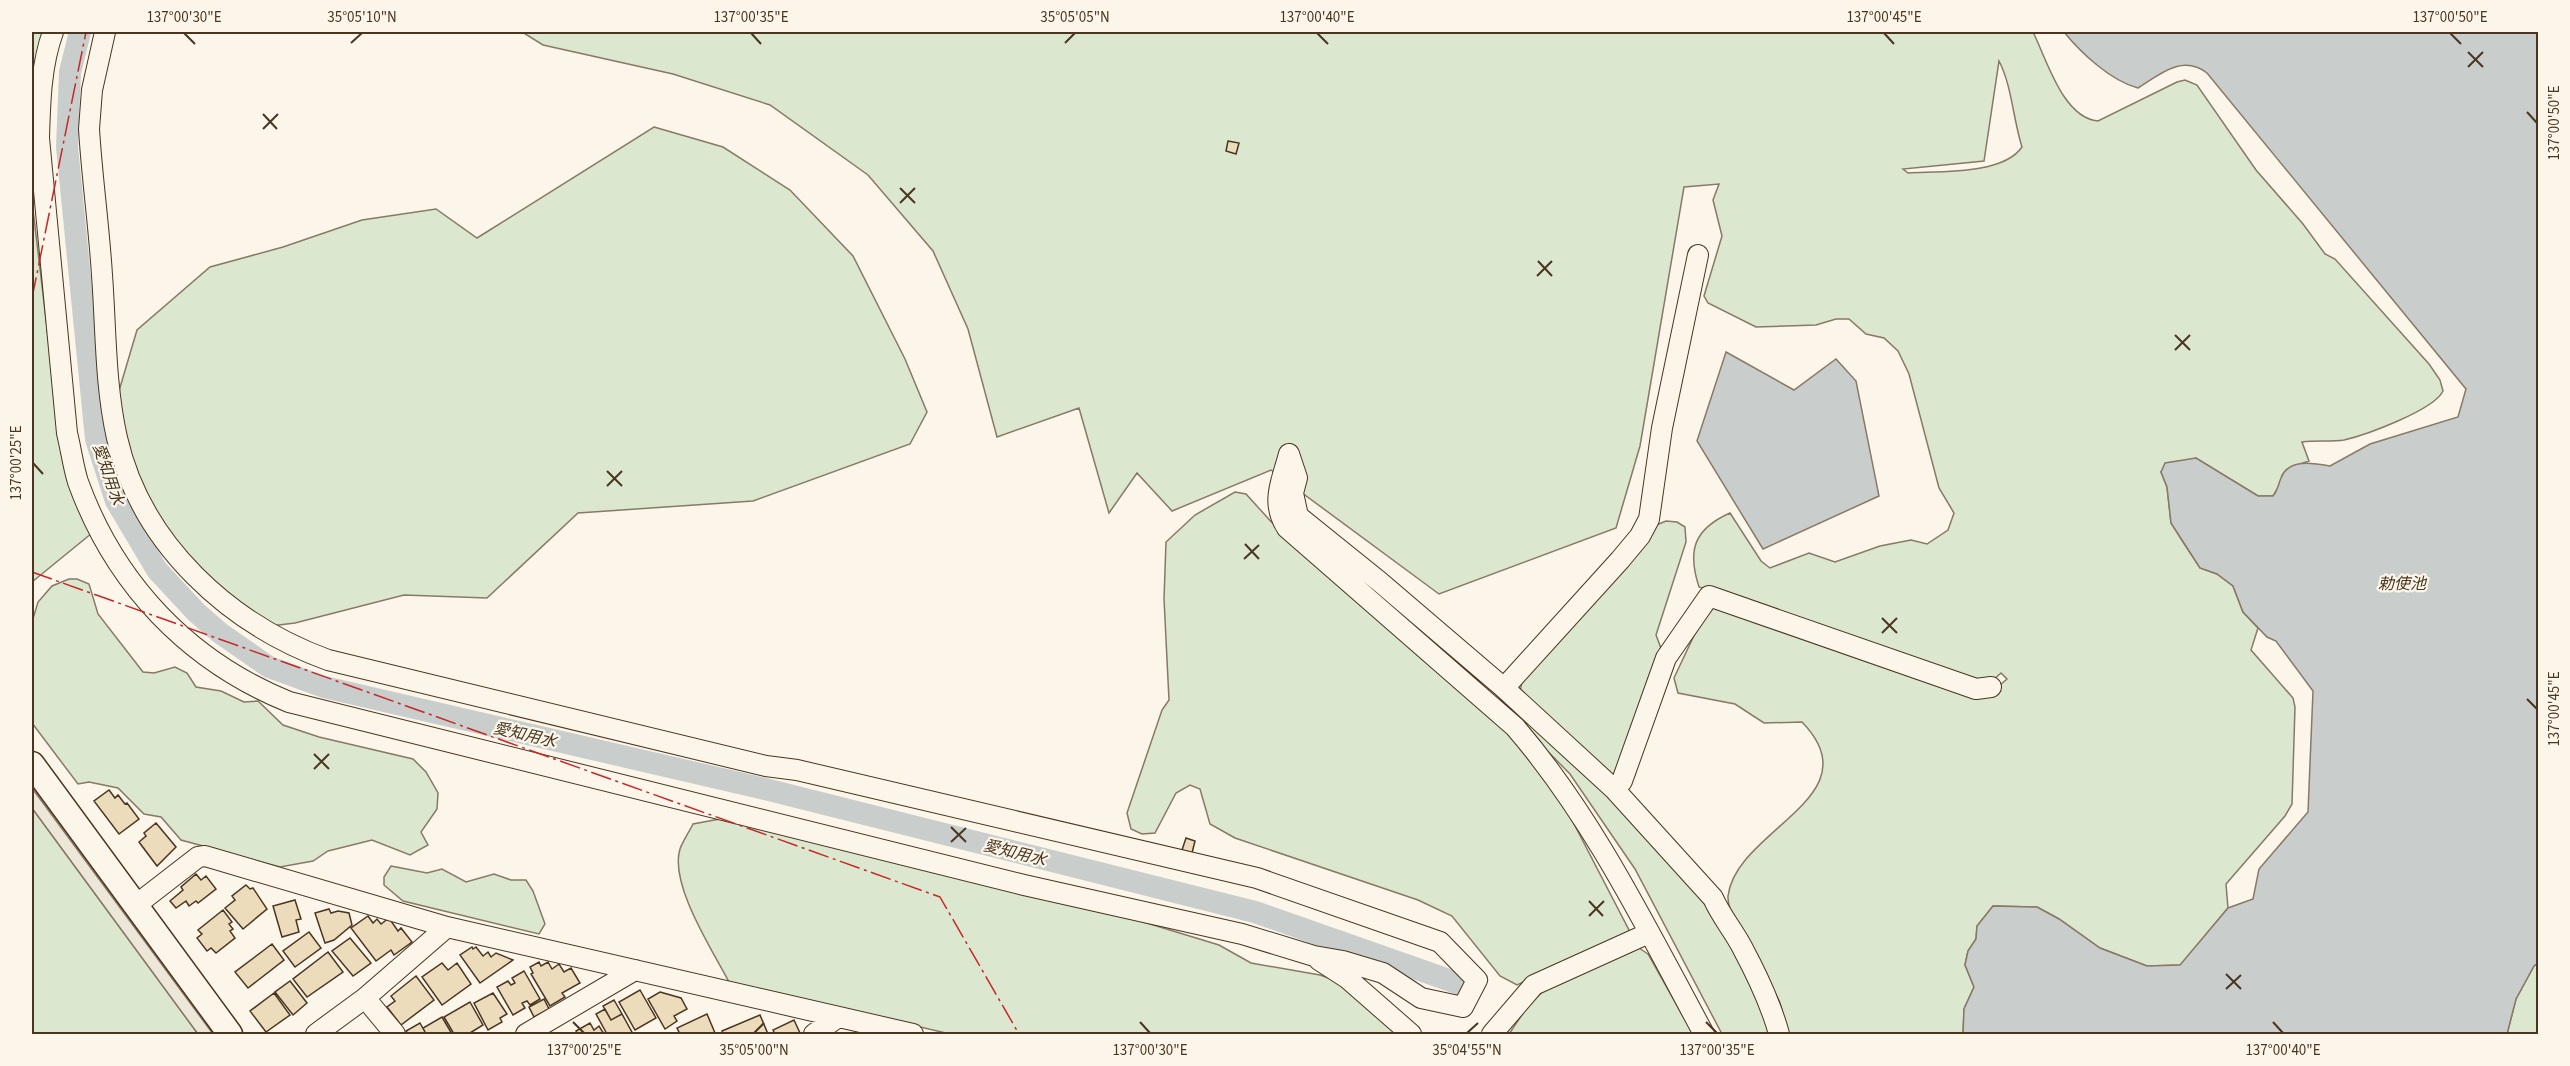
<svg xmlns="http://www.w3.org/2000/svg" width="2570" height="1066" viewBox="0 0 2570 1066" font-family="'Source Sans 3','Noto Sans JP',sans-serif">
<rect width="100%" height="100%" fill="#fbf6e9"/>
<path fill="#dce7d0" stroke="#887966" stroke-width="1.5" fill-rule="evenodd" d="M32,32H47L32,83Z
M522,32H2033C2047,60 2063,118 2098,121L2177,82L2185,80L2197,85L2256,170L2303,224L2325,254L2335,259L2429,364L2440,380L2443,391C2434,410 2366,435 2344,440C2331,442 2316,440 2302,442L2309,461C2281,470 2287,474 2273,496H2258L2196,458L2161,472L2167,487L2171,523L2185,545L2200,568L2217,574L2233,586L2243,612L2258,628L2251,650L2293,698L2295,707L2292,804L2285,816L2226,884L2228,908L2181,965L2147,966L2100,948L2059,919L2037,907L1993,906L1977,926L1976,939L1968,951L1965,965L1974,987L1964,1009L1963,1034H1787C1785,1024 1783,1013 1780,1003C1770,979 1726,919 1728,896C1736,829 1875,797 1802,722L1764,723L1735,704L1678,693L1674,678L1698,627L1717,603L1991,693L2007,679L2001,673L1992,681L1975,685L1699,587C1687,550 1694,529 1730,513L1761,561L1770,568L1809,553L1835,562L1880,546L1911,540L1927,544L1948,530L1954,513L1939,488L1909,374L1898,351L1884,338L1866,334L1849,319H1836L1816,325L1756,327L1708,303L1704,296L1722,236L1713,200L1719,184L1684,187L1640,446L1616,528L1439,594L1271,470L1172,511L1137,473L1109,513L1079,408L997,437L968,329L933,251L868,175L770,105L673,74L543,45ZM1999,61C2012,86 2013,119 2022,147C2003,175 1939,171 1908,173L1903,169L1984,161Z
M654,127L723,147L790,190L853,256L905,359L927,412L910,444L753,501L578,513L487,598L404,595L295,623L246,629L203,592L130,472L116,401L137,330L210,267L283,247L362,220L436,209L477,238Z
M32,201L60,438L92,533L32,582Z
M1235,492L1246,494L1295,548L1466,695L1511,736L1559,795L1630,932L1517,985L1500,976L1452,916L1418,900L1235,838L1210,824L1200,789L1190,785L1176,793L1155,833L1142,834L1131,829L1127,813L1162,710L1169,700L1164,599L1166,542L1195,515Z
M1666,521L1677,522L1685,527L1686,542L1656,635L1662,651L1614,777L1520,693L1523,675L1654,526Z
M69,579H77L89,584L98,614L143,672L154,673L175,667L187,673L196,687L221,691L244,702L258,701L283,725L319,737L413,759L426,772L438,793L437,809L421,832L428,845L410,855L372,840L328,851L313,861L280,867L181,840L161,817L144,814L118,788L89,782L78,784L32,723V622L38,602L52,586Z
M1504,695L1584,767L1701,893L1738,952L1774,1034H1722L1635,869L1570,774L1500,703Z
M32,808L198,1034H32Z
M725,818L1114,913L1219,945L1251,963L1320,975L1334,980L1398,1033L950,1034L729,982C713,951 669,884 680,849C683,841 689,832 693,824Z
M391,866L427,873L442,869L466,882L494,874L511,880H526L533,891L545,924L539,934L403,901L384,885V877Z
M1639,948L1648,954L1693,1034H1509L1530,1003L1546,989Z
M2538,963V1034H2507L2516,999L2534,966Z"/>
<path fill="#ede7d9" stroke="#887966" stroke-width="1.5" d="M32,788L213,1034H198L32,808Z"/>
<path fill="#c9cecd" stroke="#887966" stroke-width="1.5" d="M2064,32H2538V963L2534,966L2516,999L2507,1034H1963L1964,1009L1974,987L1965,965L1968,951L1976,939L1977,926L1993,906L2037,907L2059,919L2100,948L2147,966L2180,965L2228,908L2253,899L2259,869L2308,812L2313,691L2276,641L2267,637L2243,612L2233,586L2217,574L2200,568L2171,523L2167,487L2161,472L2165,463L2196,458L2258,496H2273C2278,490 2278,485 2281,478C2288,458 2314,463 2330,466L2370,444L2458,417L2466,389L2207,73C2183,54 2160,74 2138,88C2111,81 2081,53 2064,32Z
M1726,352L1794,390L1836,359L1856,381L1879,496L1763,549L1697,441Z"/>
<g fill="none" stroke-linecap="round" stroke-linejoin="round">
<path stroke="#c9cecd" stroke-width="22" d="M80,32L70,72L67,147L96,439L116,501L157,570L196,612L220,633L269,667L324,687L765,789L1255,912L1460,984"/>
</g>
<path fill="#ecdcbc" stroke="#4a3520" stroke-width="1.5" d="M1228,141L1239,143L1236,154L1226,151Z
M109,790L115,798L118,795L125,804L127,803L139,819L119,834L94,801Z
M156,823L176,847L157,866L139,842L146,836L144,833Z
M1186,838L1195,841L1192,853L1182,850Z
M196,874L201,880L206,876L216,889L198,903L196,901L189,906L186,901L176,908L170,901L183,890L181,887Z
M246,885L250,889L253,888L267,909L243,929L225,908L235,900L232,896Z
M295,900L301,919L296,920L299,932L282,937L273,906Z
M329,909L331,913L338,911L349,913L352,925L334,940L325,943L315,913Z
M223,910L232,922L229,924L233,929L230,931L235,938L216,953L211,948L207,951L197,938L202,934L198,930Z
M368,916L373,923L377,919L381,924L389,918L398,931L401,928L412,942L394,955L391,950L376,961L351,928Z
M309,932L321,948L295,967L283,951Z
M350,938L371,963L353,976L332,951Z
M272,944L284,960L248,988L235,972Z
M472,947L473,949L476,947L483,956L488,952L491,957L496,953L513,960L480,983L460,955Z
M328,952L343,972L307,997L293,979Z
M539,962L541,966L548,962L552,969L559,964L564,972L571,968L580,983L562,993L565,997L550,1006L531,974L533,973L530,967Z
M442,963L448,970L457,963L471,984L442,1005L422,977Z
M524,971L540,999L530,1005L527,1001L522,1003L525,1008L513,1015L497,987L508,981L511,985L515,983L512,978Z
M416,976L434,1000L401,1025L387,1007L395,1001L391,996Z
M290,981L307,1003L293,1015L275,992Z
M640,990L656,1018L635,1030L619,1002Z
M660,992L681,998L687,1009L674,1016L677,1021L665,1029L648,999Z
M274,993L290,1015L266,1032L250,1011Z
M493,993L507,1014L500,1018L502,1022L488,1030L474,1003Z
M544,999L549,1009L534,1017L529,1007Z
M614,1000L622,1014L611,1020L603,1006Z
M470,1002L483,1025L470,1033L471,1034H454L444,1017Z
M605,1009L611,1020L622,1014L633,1034H607L596,1014Z
M707,1014L715,1033L680,1034L677,1028Z
M760,1015L768,1034H723L722,1031Z
M442,1017L452,1034H426L423,1028Z
M794,1020L800,1033L775,1034L773,1030Z
M420,1023L426,1034H408L406,1031Z
M590,1023L594,1030L599,1026L604,1034H578L576,1031Z"/>
<g fill="none" stroke-linecap="round" stroke-linejoin="round">
<g stroke="#4a3520" stroke-width="22">
<path id="minor" d="M53,32C41,65 40,102 39,138L67,433C71,449 73,466 78,482C115,584 188,661 289,702L1024,885L1242,934L1314,956L1343,961L1383,973L1421,998L1463,1007L1477,980L1440,942L1257,878L797,770L766,766L328,660C229,624 141,544 117,438C105,385 106,328 102,275C99,226 92,178 89,129L92,90L105,32
M1289,454L1297,478L1293,493L1298,516L1380,582L1504,688L1615,790L1713,898C1721,916 1733,930 1742,947C1757,975 1771,1004 1779,1034
M1289,454C1282,481 1270,502 1287,528L1515,727C1594,819 1647,929 1704,1034
M1504,688L1620,560L1640,536L1649,519L1662,428L1698,255
M1615,790L1622,781L1666,658L1709,596L1976,689L1991,687
M136,905L198,857L205,856L447,927L913,1034
M1319,960L1347,978L1411,1034
M365,998L395,1034
M316,1034L365,998L447,927
M526,1034L635,970
M814,1034L837,1018
M1492,1034L1534,985L1649,933"/>
</g>
<g stroke="#4a3520" stroke-width="27">
<path id="tertiary" d="M32,764L230,1034"/>
</g>
<use href="#minor" stroke="#fbf6e9" stroke-width="20"/>
<use href="#tertiary" stroke="#fbf6e9" stroke-width="24"/>
<path stroke="#c62828" stroke-width="1.5" stroke-dasharray="21 4.5 3 4.5" stroke-linecap="butt" d="M32,298L86,32
M32,572L940,897L1019,1034"/>
</g>
<path fill="none" stroke="#4a3520" stroke-width="2" d="M184,33L195,44M751,33L761,44M1317,33L1328,44M1884,33L1894,44M2450,33L2461,44M351,43L362,33M1065,43L1075,33M2468,52L2483,67M2468,67L2483,52M2527,112L2537,123M263,114L277,129M263,129L278,114M900,188L915,203M900,203L915,188M1538,261L1552,276M1537,276L1552,261M2175,335L2190,350M2175,350L2190,335M33,463L43,474M607,471L622,486M607,486L622,471M1245,544L1259,559M1244,559L1259,545M1882,618L1897,633M1882,633L1897,618M2527,699L2537,709M314,754L329,769M314,769L329,754M951,827L966,842M951,842L966,828M1589,901L1603,916M1589,916L1604,901M2226,974L2241,989M2226,989L2241,975M573,1022L584,1033M1140,1022L1150,1033M1706,1022L1717,1033M2273,1022L2283,1033M754,1033L764,1023M1467,1033L1478,1023"/>
<g text-anchor="middle" stroke-width="4.5" stroke-linejoin="round" paint-order="stroke">
<g font-size="16" font-style="italic" fill="#4a3520" stroke="#fbf6e9">
<text transform="translate(109 474) rotate(71)" y="6">愛知用水</text>
<text x="2402" y="589">勅使池</text>
<text transform="translate(525 734) rotate(13)" y="6">愛知用水</text>
<text transform="translate(1015 852) rotate(14)" y="6">愛知用水</text>
</g>
</g>
<rect width="2570" height="1066" fill="none" stroke="#fbf6e9" stroke-width="66"/>
<rect x="33" y="33" width="2504" height="1000" fill="none" stroke="#4a3520" stroke-width="2"/>
<g font-size="15" text-anchor="middle" fill="#4a3520">
<text x="184" y="22">137°00'30"E</text>
<text x="362" y="22">35°05'10"N</text>
<text x="751" y="22">137°00'35"E</text>
<text x="1075" y="22">35°05'05"N</text>
<text x="1317" y="22">137°00'40"E</text>
<text x="1884" y="22">137°00'45"E</text>
<text x="2450" y="22">137°00'50"E</text>
<text transform="translate(2554 123) rotate(-90)" y="5">137°00'50"E</text>
<text transform="translate(16 463) rotate(-90)" y="5">137°00'25"E</text>
<text transform="translate(2554 709) rotate(-90)" y="5">137°00'45"E</text>
<text x="584" y="1055">137°00'25"E</text>
<text x="754" y="1055">35°05'00"N</text>
<text x="1150" y="1055">137°00'30"E</text>
<text x="1467" y="1055">35°04'55"N</text>
<text x="1717" y="1055">137°00'35"E</text>
<text x="2283" y="1055">137°00'40"E</text>
</g>
</svg>
